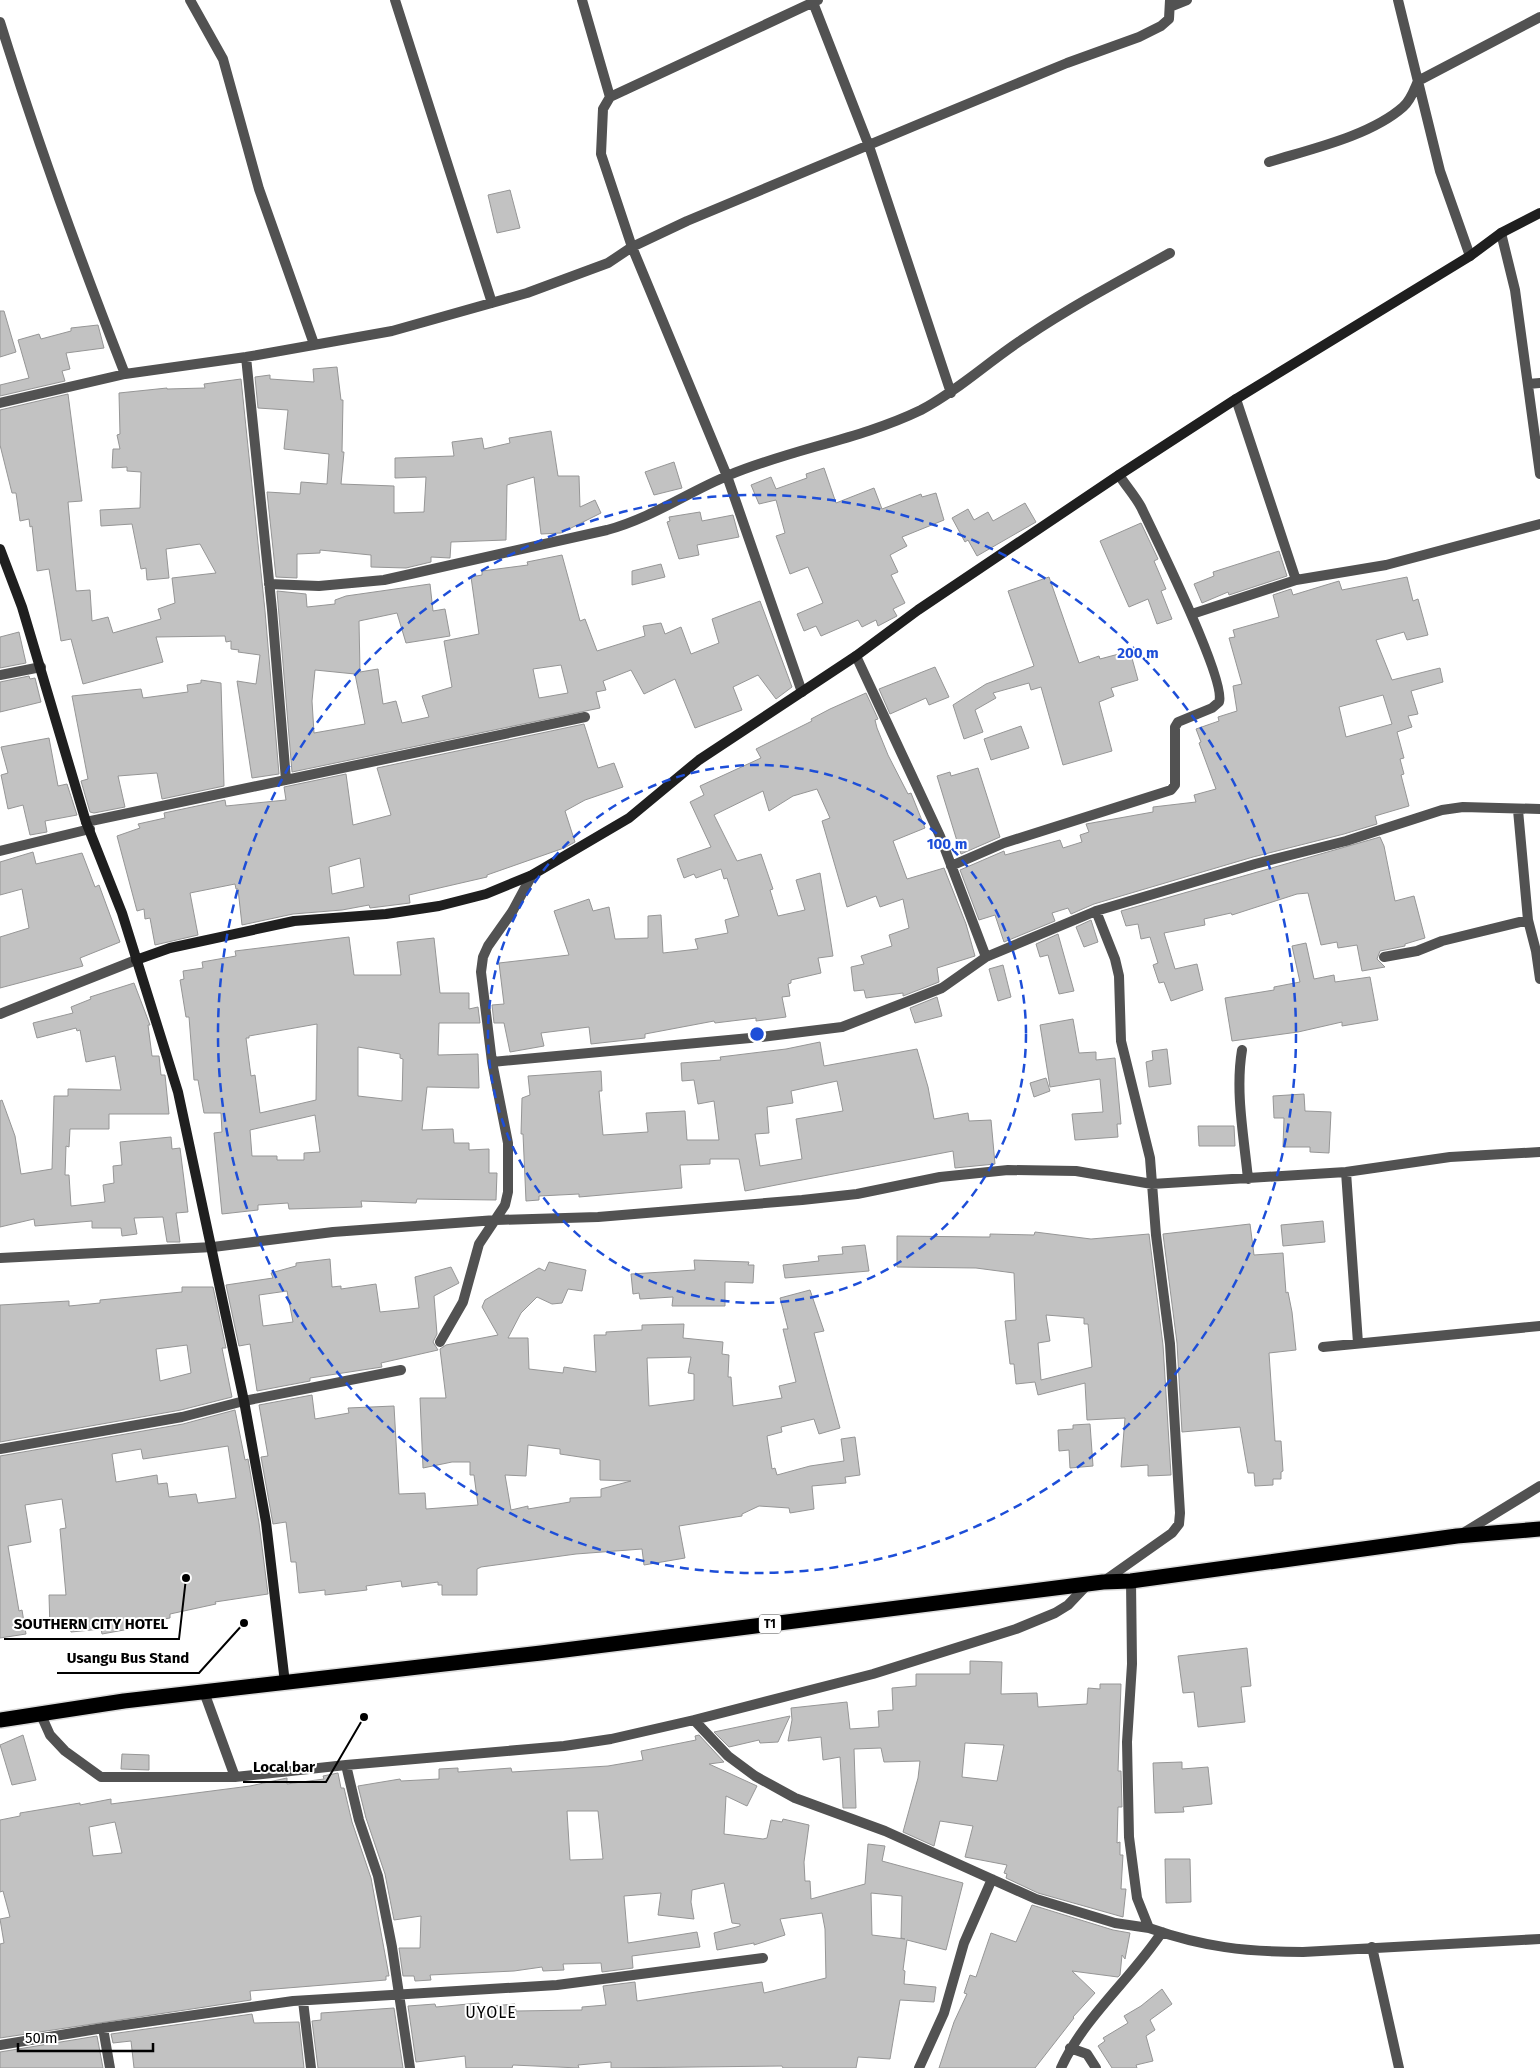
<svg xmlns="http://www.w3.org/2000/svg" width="1540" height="2068" viewBox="0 0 1540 2068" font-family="'Fira Sans',sans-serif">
<rect width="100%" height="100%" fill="#fff"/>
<path fill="#c2c2c2" stroke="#969696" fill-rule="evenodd" d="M510,190L520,228L497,233L488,195Z
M0,311H4L16,352L0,357Z
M98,325L104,348L66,353L70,369L62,371L65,381L0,396V385L29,378L18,340L39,334L41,339L71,331V328Z
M337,367L341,400H343L342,452H344L341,484L394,486V513L424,512L426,477L395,478V458L454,456L452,442L482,438L484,449L510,443L509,438L551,431L558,476H579L580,507L595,500L601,513L561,533L541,534L534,477L507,485L506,540L451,542L450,558L431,557V562L406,568L371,567V555L320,550V553L297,554V578L276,577L267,492L300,494L301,482L327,484L329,454L284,449L288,410L258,408L255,377L270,375V379L314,382L313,369Z
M241,379L265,611L279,774L252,778L237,681L256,684L260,655L238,652L239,650L231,649V641L226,642L225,636L156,637L163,662L83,684L71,639L61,641L49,569L37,571L32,526L30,527L29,519L20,521L16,493H12L0,445V410L68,394L82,501L68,502L76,591L90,590L92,621L108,617L113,633L161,619L158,609L175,603L172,578L216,573L200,544L166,549L169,578L147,580L146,568L141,569L132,524L101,526L100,510L140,508L141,472L127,471V467L112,468L113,449H120L117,435L120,434L119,393L167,388V389L205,388L204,384Z
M674,462L682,488L654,495L645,472Z
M824,468L836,503L874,488L882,509L921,494L922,497L936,493L944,520L902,537L907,546L890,555L898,572L891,575L905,603L893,609L897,616L878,626L876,620L862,627L858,620L821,636L816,626L804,631L797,614L823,603L808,567L790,574L776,536L785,533L776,500L759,504L751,485L771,477L776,489L807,478L806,474Z
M1025,503L1036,522L977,556L968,540L965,542L952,518L968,509L974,520L988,512L993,521Z
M700,512L702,521L733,515L739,537L697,545L699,555L679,559L667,522L670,521L669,517Z
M1141,523L1158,559L1154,561L1166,589L1161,591L1172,619L1157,624L1148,599L1129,607L1100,541Z
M1279,551L1287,576L1229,595L1228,592L1202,603L1194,584L1214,576L1213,572Z
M562,555L580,621L585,619L597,651L645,636L643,626L661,623L665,634L681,627L691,654L719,643L712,619L760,601L792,687L776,699L758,675L733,687L742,710L695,728L675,679L644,694L631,670L603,681L606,690L596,692L600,708L292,772L277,591L306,594L307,607L335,604V600L346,596L430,584L433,611L445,609L450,636L406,643L397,613L359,621L360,672L378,669L383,704L396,701L402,723L429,717L422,696L452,687L444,641L479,634L471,577L482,575V571L528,565L527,562ZM561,665L568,693L539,698L533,669ZM315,670L355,674L365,724L314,733L312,701Z
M661,564L665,577L632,585V571Z
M1049,577L1079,663L1099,656L1100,659L1130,651L1138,680L1111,688L1114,696L1099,702L1112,751L1063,765L1041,687L1031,690L1029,683L993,693L996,698L975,710L983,732L964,739L953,705L986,684L1034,666L1008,591Z
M1407,577L1413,601L1418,599L1428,635L1407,640L1404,632L1376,640L1392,680L1440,668L1443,682L1411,691L1418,714L1408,716L1412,727L1397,732L1404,758L1400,759L1404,774L1401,775L1409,806L1375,816L1377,824L1344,834L1253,857L1094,904L1071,914L1068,908L1052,913L1055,921L1004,942L995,915L979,920L960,870L1004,851L1005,855L1060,840L1063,848L1082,842L1080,835L1089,832L1086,824L1153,812V807L1196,802L1194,795L1216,789L1199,743L1201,742L1196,729L1219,721L1218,717L1237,711L1233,686L1242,684L1229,638L1235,637L1233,630L1279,617L1273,595L1291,589L1293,595L1339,581L1342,590ZM1383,695L1392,724L1346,737L1339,707Z
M19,632L26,663L0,668V637Z
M935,667L949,697L929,705L926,698L890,714L879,689Z
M29,676L30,679L35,678L41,702L0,712V682Z
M201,680L221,683L224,786L162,799L157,773L118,776L125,807L94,813L90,812L81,781L88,779L72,696L141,689L143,698L188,692L187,685L201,683Z
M866,693L878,719L875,720L877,728L888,755L908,794L911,793L925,828L893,841L907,879L944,868L966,924L975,956L937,968L939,982L903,996V993L866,998L864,990L854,991L851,967L864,964L861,956L892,946L889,935L909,928L903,899L880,907L876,896L847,907L822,821L830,818L817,789L793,796L769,811L763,791L714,815L737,861L761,854L773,889L770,890L778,916L805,910L796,880L820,873L833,956L818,958L821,973L791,980V983L788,984L790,996L782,997L786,1017L756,1021V1018L715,1023L714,1021L645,1034V1038L591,1044L589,1027L541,1033L544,1046L510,1052L504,1023H494L492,1005L504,1004L499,963L569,955L554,911L589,899L593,911L609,907L615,939L648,938V916L661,915L663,953L698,949L695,939L728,933L725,920L739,916L727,878L724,879L721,869L696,878L694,874L684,878L677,859L711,847L690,802L704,795L700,786L761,758L756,749L812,721L811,719L830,709Z
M584,724L598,768L614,763L623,787L585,800L565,811L575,842L564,848L487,875V877L409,895L410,903L370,908L369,905L342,910L293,914L242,925L238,889H236L235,884L190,893L198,935L155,945L150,918L145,919L144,909L137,911L117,836L140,828L138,824L165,818L164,813L225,800L226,806L286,800L284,787L346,774L353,825L391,815L377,768ZM360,858L364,887L332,894L329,867Z
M1021,726L1029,748L991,760L984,739Z
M49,738L58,786L67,784L77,815L45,821L47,832L30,835L23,805L8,809L1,775L8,773L1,747Z
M978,768L1000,837L961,854L937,776L950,772L951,776Z
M1380,837L1384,846L1395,901L1414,896L1425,938L1405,944V946L1380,951L1377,959L1385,967L1362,971L1357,945L1338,948L1337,942L1321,945L1308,893L1297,894L1232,915L1231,913L1204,919L1205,925L1164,933L1175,969L1197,964L1203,990L1171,1001L1164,982L1159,983L1153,965L1158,963L1150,937L1141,939L1138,924L1126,926L1121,911Z
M33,852L36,864L82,853L95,887L99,885L120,942L80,958L83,966L0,988V937L29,928L22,889L0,895V862Z
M1091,920L1098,942L1084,947L1076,927Z
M1058,934L1074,991L1059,994L1048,955L1040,957L1036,944Z
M349,937L354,975H401L397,942L434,938L440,993H469V1009L478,1007L480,1023H439L438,1055L478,1054L479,1088L427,1087L422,1130L453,1129L454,1143H469V1150L489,1149V1173H497L496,1200L417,1199L416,1203L361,1201L362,1207L289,1209L288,1203L258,1205V1210L222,1214L214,1133L222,1132L221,1113H204L198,1080H194L189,1017H186L180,980L184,979L183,971L203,968L202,962L236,956L235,951ZM317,1024L316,1100L260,1113L255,1075L251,1076L246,1038H249V1036ZM358,1047L400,1054V1058L403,1059L402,1101L358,1096ZM315,1115L320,1152L304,1153V1160H277V1156H252L250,1130Z
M1306,943L1314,979L1334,975L1335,982L1370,977L1378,1020L1342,1026V1022L1298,1032L1232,1041L1225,998L1274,990V987L1300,982L1292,946Z
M1003,965L1011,997L998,1001L989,969Z
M134,983L150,1025H148L152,1056H159L161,1075H165L169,1114H109V1129H70L69,1147L66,1146L65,1175H69L71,1206L105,1202L103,1185L114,1183L113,1166L122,1165L120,1142L171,1137L172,1149L180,1148L188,1212L176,1213L180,1242H167L163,1217L134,1218L137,1234L122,1236L121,1228H92V1221L35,1226L34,1219L0,1227V1101L2,1100L15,1136L21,1174L52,1169L54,1096H68V1089L121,1090L115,1056L86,1062L80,1030L77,1031L76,1028L37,1038L33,1023L73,1013L71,1007L91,999L90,997Z
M937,997L942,1016L915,1023L910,1008Z
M1073,1019L1079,1053L1096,1052V1060L1115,1058L1121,1124H1117L1118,1137L1075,1140L1072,1114L1103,1112L1100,1079L1050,1087L1040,1025Z
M820,1042L824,1066L917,1049L928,1087L934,1119L968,1113L969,1121L991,1120L995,1164L955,1168L953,1151L745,1191L739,1159H710V1164L680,1165L682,1188L579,1197V1194L539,1196V1200L526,1201L523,1134H521L522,1098L530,1095L528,1076L601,1071L602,1091H599L603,1135L648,1132L646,1113L685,1111L687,1140H719L714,1101L698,1104L694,1080L682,1081L681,1063L721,1060L720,1057L786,1049ZM837,1081L843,1111L796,1119L802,1159L760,1166L755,1134L769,1133L767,1107L793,1103L791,1091Z
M1167,1049L1171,1084L1149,1087L1146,1062L1153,1060L1152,1051Z
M1046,1078L1050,1091L1034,1097L1030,1083Z
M1304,1094L1305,1111L1331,1112L1329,1153L1310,1152V1147H1283L1284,1118H1274L1273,1096Z
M1198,1126H1234L1235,1146H1199Z
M1323,1221L1325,1242L1283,1246L1281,1225Z
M1250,1224L1254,1255L1283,1253L1286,1293L1288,1292L1292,1312L1296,1350L1269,1353L1275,1441H1281L1283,1471L1281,1472V1479H1273V1485L1255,1486L1254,1473H1248L1240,1427L1182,1432L1177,1343L1163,1234Z
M1035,1232L1091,1239L1149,1234L1163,1345L1171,1475L1148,1476V1465L1121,1467L1125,1418L1087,1420L1085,1383L1038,1395L1035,1382L1016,1384L1014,1364H1010L1005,1321L1016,1320L1014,1273L976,1268L897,1267V1236L982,1237H990V1234L1034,1235ZM1046,1315L1084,1318V1324H1088L1092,1367L1041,1380L1038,1343L1050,1341Z
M865,1245L869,1271L785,1278L783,1265L819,1261L818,1256L843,1254L842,1247Z
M330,1259L332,1287L341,1286V1289L376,1284L380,1312L419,1308L415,1277L451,1267L459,1283L434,1296L437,1334L433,1342L438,1350L381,1363L382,1367L310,1378V1381L257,1391L250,1344L239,1346L226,1285L273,1278L271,1273L296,1266V1263ZM287,1291L293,1322L263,1326L259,1295Z
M694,1260L749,1262L748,1265H754L753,1283L725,1282V1306H672L673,1297L640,1299L639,1293L633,1294L631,1274L695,1270Z
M549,1262L586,1270L582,1291L568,1289L562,1303L552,1304L537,1297L521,1313L508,1338H528L529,1369L563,1373L564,1367L596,1372L594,1335H606V1332L642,1330V1325L684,1324L683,1338L723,1342L722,1354L729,1355L728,1377H731L733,1406L782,1398L779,1386L796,1382L783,1329H788L780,1298L810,1290L824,1331L814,1333L840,1428L819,1434L814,1419L781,1427L782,1432L767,1436L772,1469L775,1468L777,1475L810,1466L844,1461L841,1439L855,1437L860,1475L845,1477L846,1483L812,1486L814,1509L790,1513L789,1508L759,1506L742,1514V1516L679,1526L685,1558L644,1565L642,1549L576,1554L481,1567L477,1569V1595H442V1585H438V1582L402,1587L401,1581L366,1586L367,1590L325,1595V1590L299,1593L296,1562H291L286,1522L273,1524L261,1457L268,1456L259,1405L312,1395L315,1419L349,1413L348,1408L394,1406L399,1494L425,1493L426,1509L478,1505L474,1475H470V1462H452L423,1468L420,1398H446L440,1349L446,1345L498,1335L482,1307L485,1300L539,1268L545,1271ZM691,1357L688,1373L694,1374V1400L649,1406L647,1358ZM528,1445L560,1449V1454L600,1460V1480L631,1481L601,1489V1497L570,1498V1502L528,1509V1506L511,1510L505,1475L526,1476Z
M182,1287H213L226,1348H222L232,1397L181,1410L0,1442V1305L69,1301V1306L100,1303V1300L182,1292ZM187,1345L191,1373L160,1381L156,1349Z
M235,1410L245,1460L248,1459L259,1523L268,1594L215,1602L216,1604L170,1614V1618L134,1624L135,1628L102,1634L101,1629L71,1632L70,1628L50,1629L49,1595H66L60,1529L66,1528L62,1499L25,1505L31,1542L8,1546L19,1611L22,1610L26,1634L0,1638V1456L183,1424ZM228,1446L236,1498L198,1503L196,1494L169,1497L167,1483L158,1484L157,1475L116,1482L112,1454L141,1449L143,1459Z
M1090,1424L1093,1466L1070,1468L1069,1450L1059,1451L1058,1430L1073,1429V1425Z
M1247,1648L1251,1686L1241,1687L1245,1722L1198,1727L1194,1692L1183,1693L1178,1656Z
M970,1661L1002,1662L1001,1694L1037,1693L1038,1707L1087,1704L1088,1688L1100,1689V1684H1121L1118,1771H1121L1122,1807H1118L1117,1843L1120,1842V1855H1123L1121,1889H1126L1123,1917L1038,1893L1006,1878L1007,1874L1004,1873L1007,1865L965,1857L973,1826L940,1821L934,1846L903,1832L918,1778L920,1761L884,1762L881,1748L854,1749L856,1808H843L840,1757L823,1760L821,1737L788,1741L792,1720L791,1708L847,1702L850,1729L879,1727L878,1711L893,1710L892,1688L916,1686V1674H970ZM965,1743L1004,1745L997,1781L962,1777Z
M790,1716L778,1742L760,1743L759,1740L729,1747L714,1732Z
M23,1735L36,1780L12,1785L0,1745Z
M699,1735L724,1762L709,1764L757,1786L747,1806L726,1796L724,1834L763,1839L767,1838L771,1820L782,1822L783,1819L809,1825L804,1862L805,1881H810L811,1899L865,1884L868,1844L885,1846L882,1861L963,1883L946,1950L907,1940L903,1970L905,1971L904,1984L936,1987L934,2002L900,2000L890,2059L858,2057L856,2068H783L782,2066L611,2068V2062L578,2065L579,2068L513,2065L512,2068H466L465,2056L416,2062L408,2006L435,2004L436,2007L479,2003V2007L515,2004L516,2011L582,2010V2007L606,2005L603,1986L635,1982L637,2001L762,1982L764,1993L826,1978L825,1929L822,1913L780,1919L785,1935L754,1945V1943L717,1950L714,1933L740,1926V1924L732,1923L724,1883L692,1890L691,1902L694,1919L658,1915L661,1893L624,1896L628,1943L697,1932L700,1947L632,1956L633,1968L602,1972L601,1963L563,1964L564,1970L543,1971L542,1967L514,1971L430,1975L431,1980L415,1981L414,1976H403L399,1948H420L421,1916L394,1920L385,1874L366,1818L358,1786L400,1779L401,1781L439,1779V1769L458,1768V1772L511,1768L512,1772L608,1766L643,1760L641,1751L696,1740L695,1736ZM567,1811H598L603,1859L570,1860ZM871,1893L902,1896L901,1938L905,1939L872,1935Z
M122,1754L149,1755V1770L121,1769Z
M1182,1762V1769L1208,1767L1212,1804L1183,1807L1184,1812L1155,1813L1153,1763Z
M338,1773L341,1788H344L352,1822L371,1878L389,1976H386V1980L250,1991L251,2000L0,2038V1944L4,1943L0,1919L10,1917L3,1891L0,1892V1820L20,1816V1813L80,1803V1805L111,1799V1804L250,1786L287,1778V1784L324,1779L323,1776ZM115,1822L122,1853L93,1856L89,1827Z
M1165,1859H1190L1191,1902L1166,1903Z
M1032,1905L1113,1930L1130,1933L1125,1959L1122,1955L1120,1975L1118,1977L1072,1971L1095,1993L1073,2017L1074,2018L1035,2068H939L954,2022L967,1994L964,1993L970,1975L976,1977L991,1933L1016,1942Z
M1162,1989L1172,2004L1150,2020L1155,2030L1146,2036L1153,2061L1136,2065L1137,2068H1112L1098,2046L1105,2041L1103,2038L1128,2023L1124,2016L1141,2006Z
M394,2008L403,2068H318L312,2021L321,2020V2013Z
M252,2014L254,2023L299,2022L304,2068H134L131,2041L113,2043L111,2034Z
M97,2036L103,2068H0V2052Z"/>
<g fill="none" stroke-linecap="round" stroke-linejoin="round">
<g stroke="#dbdbdb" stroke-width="18">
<path id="highway" d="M0,1720L124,1701L541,1653L1103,1582L1131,1581L1457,1536L1540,1529"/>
</g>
<path stroke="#525252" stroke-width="10" d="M190,0L223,59L259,189L314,344
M395,0L492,303
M582,0L610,97
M812,0L869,146L951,393
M1398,0L1440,171L1470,256
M1172,6L1187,0
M0,22C37,141 79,257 125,374
M1269,162C1311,149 1370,136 1403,107C1411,100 1414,90 1418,81L1540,17
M1501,233L1515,290L1540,474
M246,357L272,610L286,780
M1528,384L1540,383
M1236,399L1296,580
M0,403L125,374L246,357L392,331L527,293L608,263L632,247L687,221L919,124L1067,63L1139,37L1161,26L1169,19L1170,0
M269,584L319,586L384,580L607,530C651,518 687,493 727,476C790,449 859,440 921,410C959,390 990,360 1026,337C1072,306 1121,280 1170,253
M1192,614L1296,580L1386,565L1540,524
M856,656L940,836L986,957
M0,675L41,667
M802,692L727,476L632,247L601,154L603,109L610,97L818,0
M1518,810L1528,920L1536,951L1540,979
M86,822L585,717
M0,851L90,829
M951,866L1004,843L1171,790L1175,785V727L1178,722L1212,708L1219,702C1227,682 1154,534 1141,507C1135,496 1126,486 1119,475
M1096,911L1115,959L1119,976L1121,1041L1150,1158L1156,1235L1170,1344L1180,1513L1179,1524L1172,1533L1104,1581
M1384,957L1417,951L1442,941L1528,920
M0,1014L136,960
M1242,1050C1235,1092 1244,1137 1248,1179
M492,1062L761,1037L842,1027L942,988L986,957L1096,911L1255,864L1346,841L1442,810L1463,807L1540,809
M1346,1172L1358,1343
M0,1258L213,1247L333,1232L496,1220L598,1217L802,1200L857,1194L940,1177L1008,1170L1076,1171L1152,1184L1346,1172L1450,1157L1540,1152
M440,1342L463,1302L479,1244L505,1205L508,1192V1143L492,1062L481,972L483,957L488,946L512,912L532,875
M1323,1347L1540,1326
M0,1449L182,1417L244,1401L401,1370
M1460,1535L1540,1486
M1131,1581L1132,1664L1127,1742L1129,1837L1137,1898L1149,1928C1203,1947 1246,1952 1303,1952L1540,1939
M204,1692L235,1777
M41,1715L50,1735L65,1751L101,1777H235L346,1765L564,1746L611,1739L694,1720L728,1756L755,1776L795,1798L885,1831L1036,1899L1115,1923L1149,1928
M694,1720L873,1674L1016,1629L1055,1613L1068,1605L1087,1585
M346,1765L359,1820L378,1876L392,1947L410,2068
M1372,1947L1399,2068
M303,2001L311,2068
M103,2028L110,2068
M0,2045L103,2028L293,2001L557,1985L763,1958
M1070,2048L1087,2054L1096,2068
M919,2068L944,2013L964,1943L992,1879
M1061,2068C1084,2017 1131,1979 1162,1932"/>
<path stroke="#1f1f1f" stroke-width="10" d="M0,549L22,607L86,822L122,913L178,1092L244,1401L266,1522L285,1683
M136,960L170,948L294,921L386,914L439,906L486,894L532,875L629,818L699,760L856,656L918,610L1119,475L1236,399L1470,256L1501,233L1540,213"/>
<use href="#highway" stroke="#000" stroke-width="15"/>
</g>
<g fill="none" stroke="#1d4ed8" stroke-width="2.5" stroke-dasharray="9 6">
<circle cx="757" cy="1034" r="269"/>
<circle cx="757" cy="1034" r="539"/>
</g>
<g text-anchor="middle" stroke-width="4" stroke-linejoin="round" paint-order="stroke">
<rect fill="#fff" stroke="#4c4c4c" stroke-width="1" x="759" y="1614.5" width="22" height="19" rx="4"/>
<g font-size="12" font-weight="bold" fill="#000">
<text x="770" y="1628">T1</text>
</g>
<g font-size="16" letter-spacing="1" fill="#000" stroke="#fff">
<text x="491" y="2018">UYOLE</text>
</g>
</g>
<circle cx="757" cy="1034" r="8" fill="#1d4ed8" stroke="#fff" stroke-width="2.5"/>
<g font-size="15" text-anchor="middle" font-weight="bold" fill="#1d4ed8" stroke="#fff" stroke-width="4" stroke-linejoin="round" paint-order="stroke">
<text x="1138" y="658">200 m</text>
<text x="947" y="849">100 m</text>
</g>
<path fill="none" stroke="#000" stroke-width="2" d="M186 1578L179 1639H4M244 1623L199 1673H57M364 1717L326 1782H243"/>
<g fill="#000" stroke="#fff" stroke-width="2">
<circle cx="186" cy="1578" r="5"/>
<circle cx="244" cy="1623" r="5"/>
<circle cx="364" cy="1717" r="5"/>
</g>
<g font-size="15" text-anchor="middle" font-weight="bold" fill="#000" stroke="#fff" stroke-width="4" stroke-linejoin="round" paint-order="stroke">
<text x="91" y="1629">SOUTHERN CITY HOTEL</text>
<text x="128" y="1663">Usangu Bus Stand</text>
<text x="284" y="1772">Local bar</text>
</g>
<path d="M18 2043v8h135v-8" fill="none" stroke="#000000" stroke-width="2.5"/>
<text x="25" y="2043" font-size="15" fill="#000000" stroke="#ffffff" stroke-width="4" paint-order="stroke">50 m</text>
</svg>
